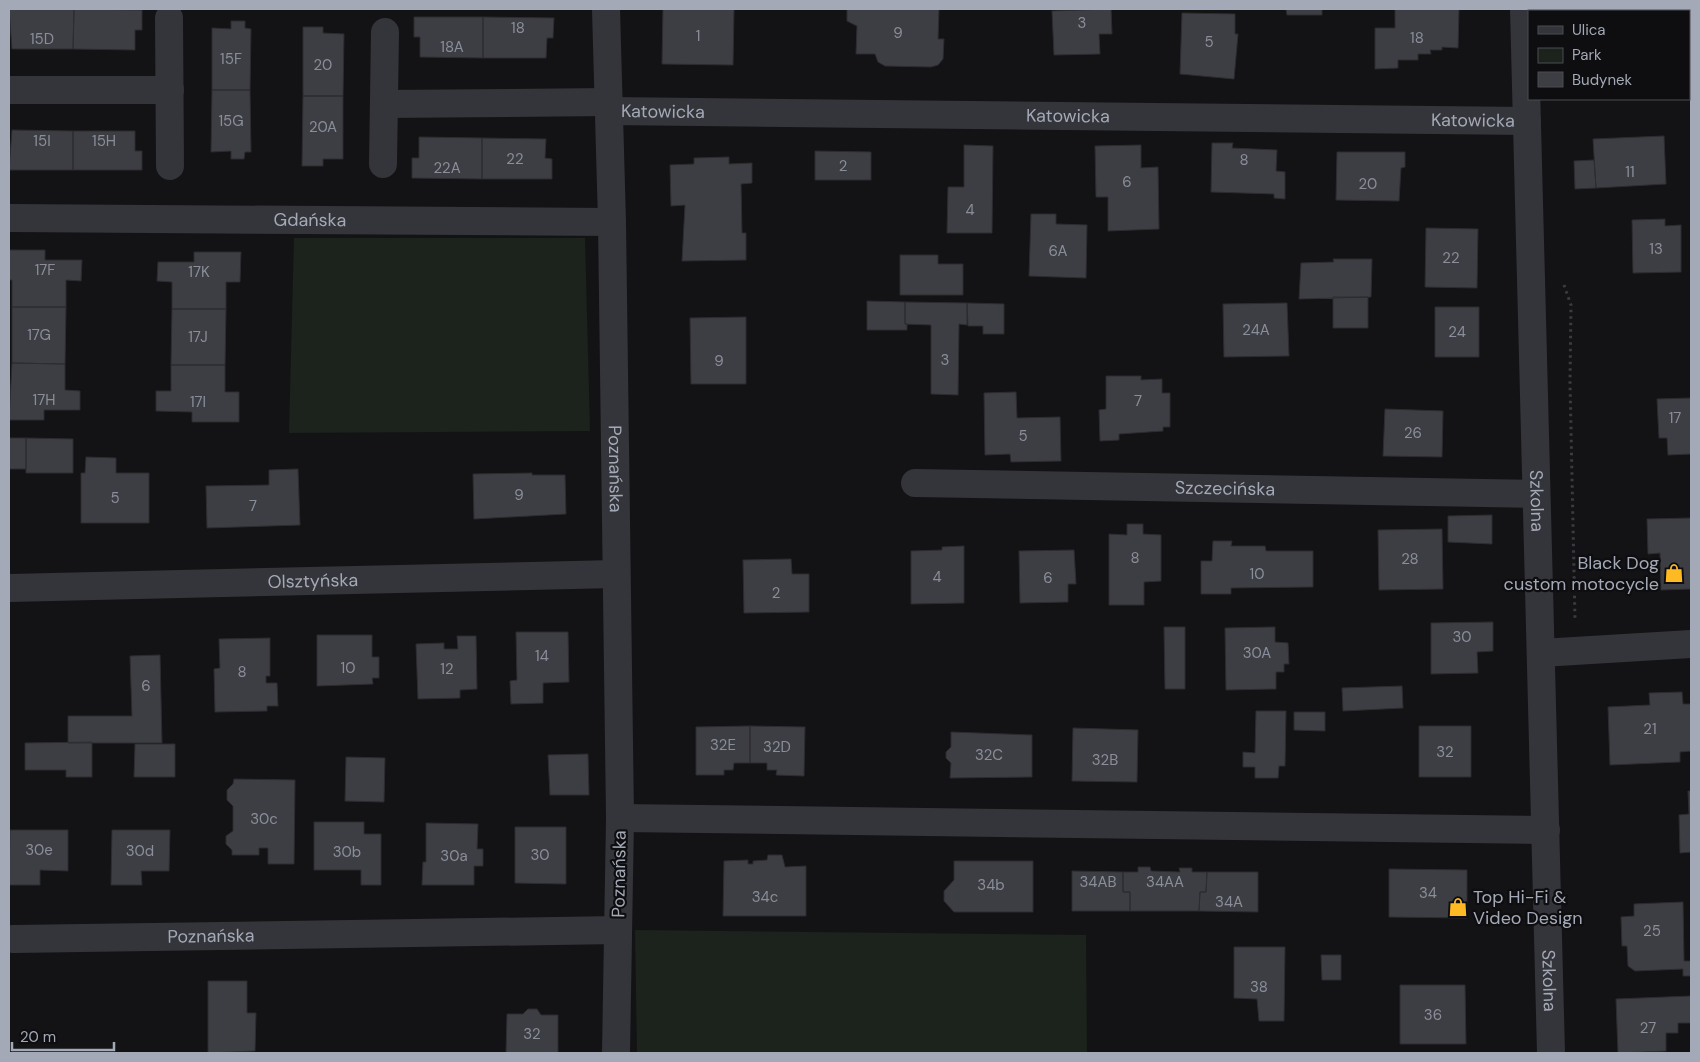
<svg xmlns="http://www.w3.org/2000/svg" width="1700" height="1062" viewBox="0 0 1700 1062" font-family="'DM Sans',sans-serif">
<rect width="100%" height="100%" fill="#131315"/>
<path fill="#1b231c" d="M294,238H585L590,431L289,433Z
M635,930L1086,935L1087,1053H637Z"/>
<path fill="#3d3e43" stroke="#2d2d31" d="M9,9H74L73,49H12Z
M74,9L142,10V30H135V50L73,49Z
M663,9H734L733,65L662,64Z
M847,9H939L938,39H944L943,59L938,65L931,67L885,66L878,62L875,54H856L857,26L847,21Z
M1111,9L1112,34H1099L1100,54L1054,55L1052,11Z
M1286,9H1322V15H1287Z
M1395,9H1459L1458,48L1442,47V50H1430L1431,54H1418V60H1398V68L1375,69V28H1395Z
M1616,9H1691V58H1689V11H1616Z
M1182,13L1235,14V34H1238L1234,79L1180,74Z
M414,17H483V58L420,57V37H414Z
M483,17L554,18L553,38H547L546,58H483Z
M231,21H245V28L251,29L250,90H212V28L231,29Z
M303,27H323V33L344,34L343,96H303Z
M212,90H250L251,152H245L244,159H231V151L211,152Z
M303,96H343V159H323V166H302Z
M12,130L73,131V170H9Z
M73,131H135V151H142V170H73Z
M1664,136L1666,184L1596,188L1593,139Z
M419,137L482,138V179L412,178V158H419Z
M482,138L546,139L545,158L552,159V179H482Z
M1212,143H1233L1232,148L1277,150L1276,171L1285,172V199L1274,198V194L1211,192Z
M964,145L993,146L992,233H947L948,187H964Z
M1141,145V168L1158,167L1159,229L1108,231V197H1096L1095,146Z
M815,151L871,152V180H815Z
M1337,152H1405V167L1401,168L1399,201L1336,200Z
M729,157V164L752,163V183L741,184L742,233H746V260L682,261L685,205L671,206L670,165L694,164V158Z
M1594,160L1596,188L1575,189L1574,161Z
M1031,214H1056V224L1087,225L1086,278L1029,276Z
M1665,219V226L1681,225V272L1633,273L1632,220Z
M1426,228L1478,229L1477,288L1425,287Z
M9,250H45V260H82L81,281L66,280V307H12V280H9Z
M194,252H241L240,282H226V309H172V282L157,281L158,262H194Z
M900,255H938V264H963V295H900Z
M1333,259H1372L1371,297L1299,299L1301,263L1334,262Z
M1333,297H1368V328H1333Z
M867,301L905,302V324H907V330H867Z
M905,302L967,303V325L959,324L958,395L931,394V325L905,324Z
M967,303L1004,304V334H983V326H968Z
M1287,303L1289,356L1224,357L1223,304Z
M12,307H66L65,364L12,363Z
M1435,307H1479V357H1435Z
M172,309H226L225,365H171Z
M746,317V384H691L690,318Z
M12,363L65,364V390L80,391V410H44V420H9Z
M171,365H225V392H239V422H192V412L156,411V391H171Z
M1106,376H1141V380L1162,379V393H1170V427H1163V431L1119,434V440L1100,441L1099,410L1106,409Z
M1691,391V454L1668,455L1667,438H1659L1657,399L1691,398Z
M1016,392L1017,418L1060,417L1061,461L1011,462L1010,454L985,455L984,393Z
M1385,409L1443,411L1442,457L1383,456Z
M9,438H26V469H9Z
M26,438L73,439V473H26Z
M86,457L116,458V473H149V523H81V473H85Z
M298,469L300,525L207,528L206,486L269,485V470Z
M532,473V475H565L566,514L474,519L473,474Z
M1492,515V544L1448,542V516Z
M1691,518V589L1661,590L1660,553L1648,554L1647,519Z
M1127,524H1143V534L1161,535V581L1144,582V605H1109V534L1127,535Z
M1442,529L1443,589L1379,590L1378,530Z
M1213,541H1232L1231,546H1265L1266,551H1313V587L1231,588V594H1201V561H1212Z
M964,546V603L911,604V551L942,550V547Z
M1074,550L1076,584H1068V602L1020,603L1019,551Z
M791,559L792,574H809V612L744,613L743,560Z
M1493,622V651L1477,652L1478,673L1431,674V623Z
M1164,627H1185V689H1165Z
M1275,627V642L1288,643L1289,664H1284V672H1276V689L1226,690L1225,628Z
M516,632H568L569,682L543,683V703L511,704L510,681L517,680Z
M317,635H372V657H379V678H372L373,684L317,686Z
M457,636H476L477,689L460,690V698L418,699L416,644L444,643V649H458Z
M270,638V676H266V683H277L278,706H267V711L215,712L214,669L220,668L219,639Z
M160,655L162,743H68V716H132L130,656Z
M1402,686L1403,708L1343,711L1342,688Z
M1682,692L1683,704H1691V751L1680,752V762L1610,765L1608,707L1650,705L1649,693Z
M1256,711H1286L1285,766H1279L1278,778H1255V767H1243V752L1255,753Z
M1294,712H1325V731L1294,730Z
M750,726V763H734L733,770H724V775H696V727Z
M750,726L805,727L804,776L776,775L777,770H767V763H750Z
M1419,726H1471V777H1419Z
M1073,728L1138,730L1137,782L1072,781Z
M951,732L1032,735V777L950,778L951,763L946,758V752L951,747Z
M92,742V777H66V770H25V743Z
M135,744H175V777H134Z
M588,754L589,795H550L548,755Z
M346,757L385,758L384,802L345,801Z
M234,779L295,780L294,864H268V848H259V855H232V850L226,844V836L233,831V806L227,800V790L233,784Z
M1688,791H1691V852L1680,853L1679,815L1689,814Z
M314,822H364V834H381V885H361V870H314Z
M426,823L478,824L477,849H483V866H474V885H422L423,862H426Z
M515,827H566V884L515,883Z
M10,830H68V871L40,870V885H9Z
M112,830H170L169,871H141L142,885H111Z
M768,855H782L785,867L806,866V916H723L724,861L748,860V864H753V861L767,860Z
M954,861H1033V912H954L944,901V891L954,880Z
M1138,867H1150L1151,871L1180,872L1179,868H1192V872H1207L1206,892H1200L1199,911H1130V892H1123V872H1138Z
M1389,869L1467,870V918L1389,917Z
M1072,871L1123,872V892H1130V911H1072Z
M1207,872H1258V912L1199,911L1200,892H1206Z
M1683,902L1684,961H1691V976H1683V969L1635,971L1628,966L1627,946H1622L1621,917L1634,916V904Z
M1234,947H1285L1284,1021H1259L1257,999L1234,998Z
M1321,955H1341V980H1322Z
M208,981H247V1013H256L255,1051L208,1053Z
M1400,985H1465L1466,1044H1400Z
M1691,996V1023H1678V1033H1666V1051L1618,1053L1616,999Z
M528,1009H537L541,1015H558V1053H506L507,1014H523Z"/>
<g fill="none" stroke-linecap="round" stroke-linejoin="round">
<path stroke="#3a3c41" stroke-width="3" stroke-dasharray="2.5 4" stroke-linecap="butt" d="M1564,285L1571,305L1570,382L1575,620"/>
<g stroke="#34353a" stroke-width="28">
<path id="s1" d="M606,9L612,222L620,818L616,1053"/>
<path id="s2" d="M1524,9L1551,1053"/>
<path d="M169,18L170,166"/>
<path d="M9,90H170"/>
<path d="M384,104L609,102"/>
<path id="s3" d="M609,111L1527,121"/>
<path d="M383,164L385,32"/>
<path id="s4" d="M9,218L612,222"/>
<path id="s5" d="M915,483L1536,494"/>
<path id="s6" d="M9,588L616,574"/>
<path d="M1541,653L1691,644"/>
<path d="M620,818L1546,830"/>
<path id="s7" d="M13,939L618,930"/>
</g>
</g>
<defs>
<g id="shop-bare" transform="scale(1.5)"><path d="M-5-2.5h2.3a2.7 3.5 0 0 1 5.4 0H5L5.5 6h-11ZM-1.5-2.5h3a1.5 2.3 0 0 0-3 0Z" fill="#ffb922" stroke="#0e0e10" stroke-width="2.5" paint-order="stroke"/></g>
</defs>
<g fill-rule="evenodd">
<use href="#shop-bare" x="1674" y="573"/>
<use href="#shop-bare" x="1458" y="907"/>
</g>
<g text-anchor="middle" stroke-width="4.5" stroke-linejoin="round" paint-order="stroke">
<g font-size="15" fill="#8a8e9a">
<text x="1082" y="28">3</text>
<text x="518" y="33">18</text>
<text x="898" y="38">9</text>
<text x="698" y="41">1</text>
<text x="1417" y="43">18</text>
<text x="42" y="44">15D</text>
<text x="1209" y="47">5</text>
<text x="452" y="52">18A</text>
<text x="231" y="64">15F</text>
<text x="323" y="70">20</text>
<text x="231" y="126">15G</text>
<text x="323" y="132">20A</text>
<text x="42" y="146">15I</text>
<text x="104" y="146">15H</text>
<text x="515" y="164">22</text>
<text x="1244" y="165">8</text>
<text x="843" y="171">2</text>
<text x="447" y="173">22A</text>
<text x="1630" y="177">11</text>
<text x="1127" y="187">6</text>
<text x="1368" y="189">20</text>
<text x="970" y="215">4</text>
<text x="1656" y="254">13</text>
<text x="1058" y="256">6A</text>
<text x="1451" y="263">22</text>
<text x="45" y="275">17F</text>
<text x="199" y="277">17K</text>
<text x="1256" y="335">24A</text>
<text x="1457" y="337">24</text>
<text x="39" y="340">17G</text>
<text x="198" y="342">17J</text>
<text x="945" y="365">3</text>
<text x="719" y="366">9</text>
<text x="44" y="405">17H</text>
<text x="1138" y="406">7</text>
<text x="198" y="407">17I</text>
<text x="1675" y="423">17</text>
<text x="1413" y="438">26</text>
<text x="1023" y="441">5</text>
<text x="519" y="500">9</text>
<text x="115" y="503">5</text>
<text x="253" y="511">7</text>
<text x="1135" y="563">8</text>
<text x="1410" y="564">28</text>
<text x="1257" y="579">10</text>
<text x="937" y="582">4</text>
<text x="1048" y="583">6</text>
<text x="776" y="598">2</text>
<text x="1462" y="642">30</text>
<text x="1257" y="658">30A</text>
<text x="542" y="661">14</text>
<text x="348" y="673">10</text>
<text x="447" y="674">12</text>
<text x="242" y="677">8</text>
<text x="146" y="691">6</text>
<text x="1650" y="734">21</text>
<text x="723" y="750">32E</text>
<text x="777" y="752">32D</text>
<text x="1445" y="757">32</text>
<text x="989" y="760">32C</text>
<text x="1105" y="765">32B</text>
<text x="264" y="824">30c</text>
<text x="39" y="855">30e</text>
<text x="140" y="856">30d</text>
<text x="347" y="857">30b</text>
<text x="540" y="860">30</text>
<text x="454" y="861">30a</text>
<text x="1098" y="887">34AB</text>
<text x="1165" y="887">34AA</text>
<text x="991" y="890">34b</text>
<text x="1428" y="898">34</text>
<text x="765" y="902">34c</text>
<text x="1229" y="907">34A</text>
<text x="1652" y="936">25</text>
<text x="1259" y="992">38</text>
<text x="1433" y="1020">36</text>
<text x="1648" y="1033">27</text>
<text x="532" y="1039">32</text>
</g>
<g font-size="18" fill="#a4a9b7" stroke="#0e0e10">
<text dy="6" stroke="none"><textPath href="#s3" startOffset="54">Katowicka</textPath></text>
<text dy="6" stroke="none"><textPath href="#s3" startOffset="459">Katowicka</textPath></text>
<text dy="6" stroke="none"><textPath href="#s3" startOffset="864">Katowicka</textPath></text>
<text dy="6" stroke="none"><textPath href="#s4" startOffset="301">Gdańska</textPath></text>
<text dy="6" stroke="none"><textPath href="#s1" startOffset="460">Poznańska</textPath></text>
<text dy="6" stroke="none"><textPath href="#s5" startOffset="310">Szczecińska</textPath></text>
<text dy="6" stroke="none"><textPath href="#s2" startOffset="492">Szkolna</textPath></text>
<text dy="6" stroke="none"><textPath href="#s6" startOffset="304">Olsztyńska</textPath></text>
<text transform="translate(619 874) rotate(-89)" y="6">Poznańska</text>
<text dy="6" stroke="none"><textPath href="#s7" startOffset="198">Poznańska</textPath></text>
<text dy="6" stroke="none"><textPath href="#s2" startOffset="972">Szkolna</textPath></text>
</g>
<g font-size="18" fill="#a4a9b7" stroke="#0e0e10" text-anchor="end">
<text x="1659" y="569">Black Dog<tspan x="1659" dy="21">custom motocycle</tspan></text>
<text x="1473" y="903" text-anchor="start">Top Hi-Fi &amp;<tspan x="1473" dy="21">Video Design</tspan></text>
</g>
</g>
<rect width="1700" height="1062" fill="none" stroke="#a4a9b7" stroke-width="20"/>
<rect x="1528" y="10" width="162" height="90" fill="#0e0e10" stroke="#4a4c53"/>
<rect x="1538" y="26" width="25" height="8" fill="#34353a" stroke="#4a4c53"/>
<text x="1572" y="35" font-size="15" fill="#a4a9b7">Ulica</text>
<rect x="1538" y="48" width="25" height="15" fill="#1b231c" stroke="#4a4c53"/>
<text x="1572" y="60" font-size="15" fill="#a4a9b7">Park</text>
<rect x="1538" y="72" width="25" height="15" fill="#3d3e43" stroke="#4a4c53"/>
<text x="1572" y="85" font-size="15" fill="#a4a9b7">Budynek</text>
<path d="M12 1042v8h102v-8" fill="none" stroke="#a4a9b7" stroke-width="2.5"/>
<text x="20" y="1042" font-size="15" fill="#a4a9b7" stroke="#0e0e10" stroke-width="4" paint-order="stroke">20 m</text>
</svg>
